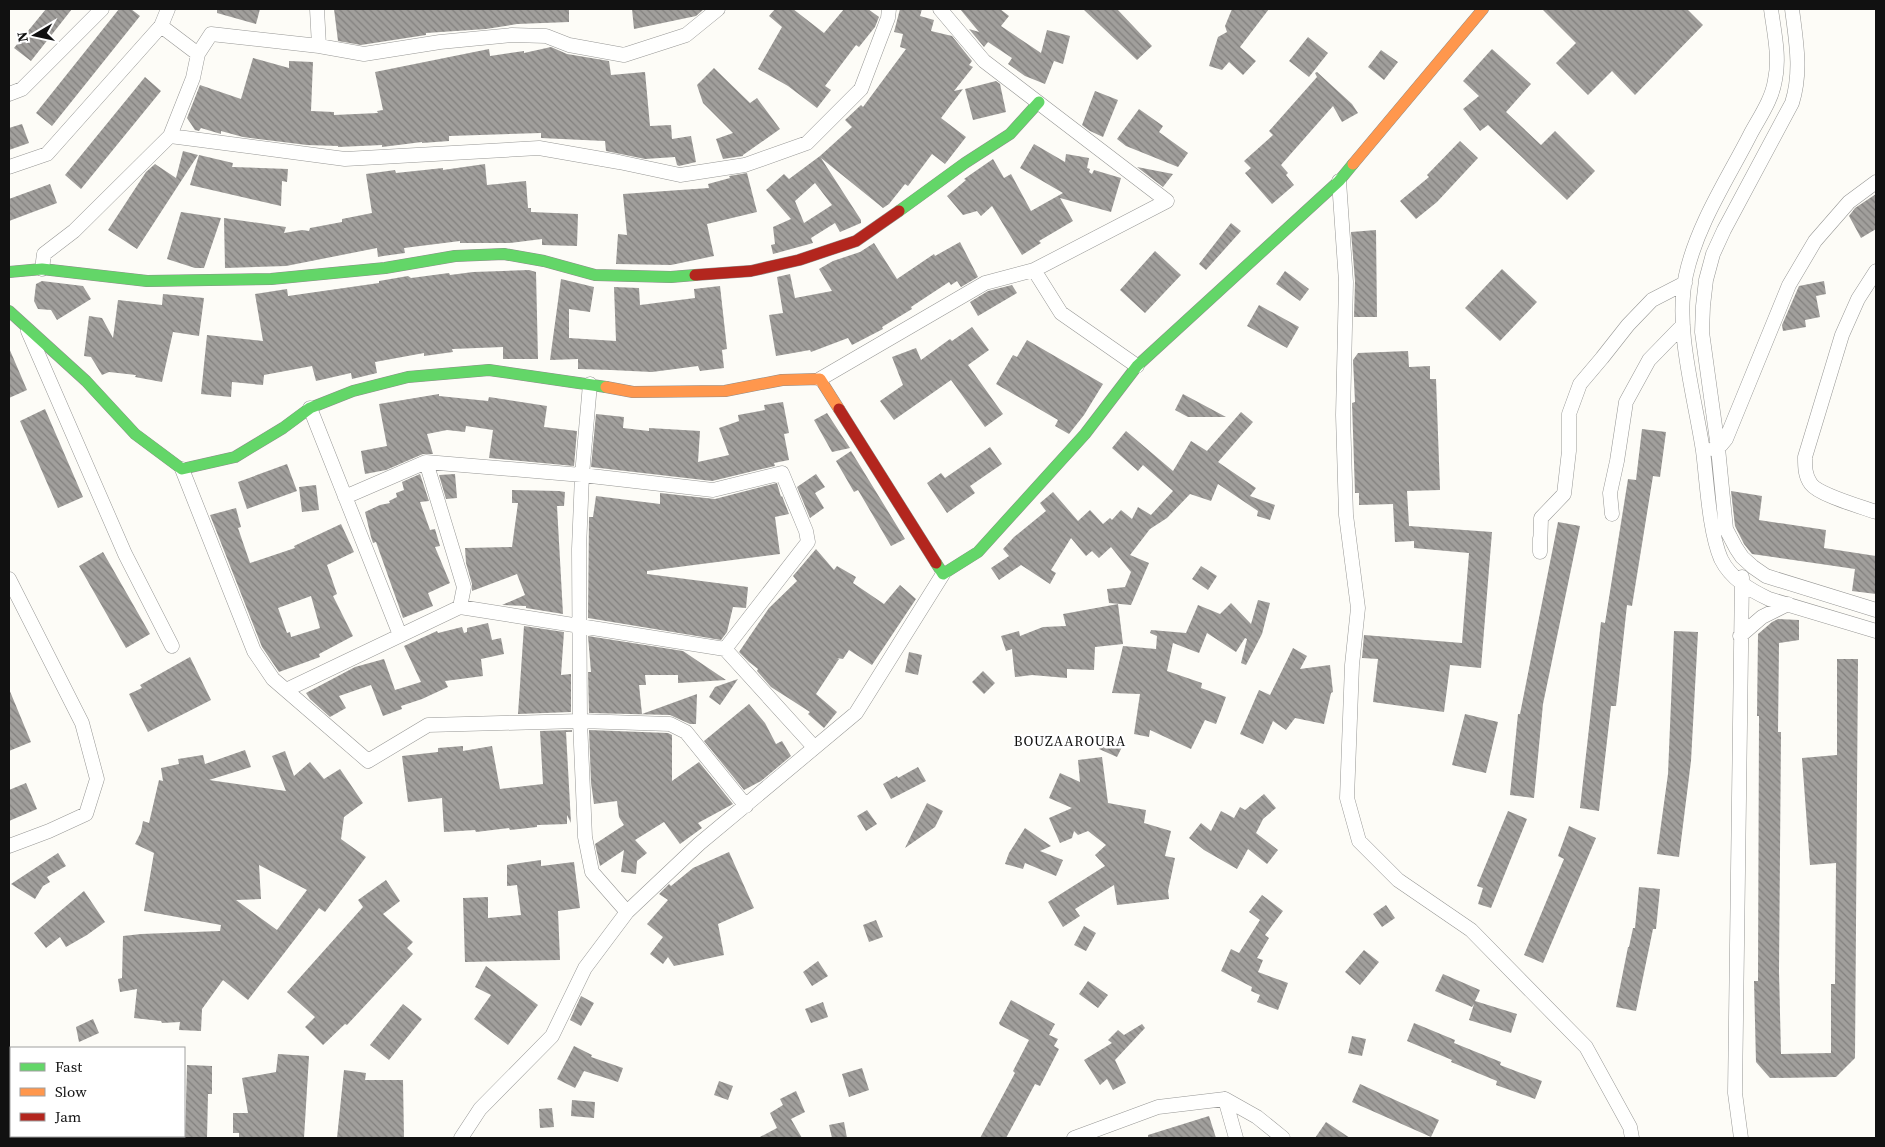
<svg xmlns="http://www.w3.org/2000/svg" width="1885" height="1147" viewBox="0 0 1885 1147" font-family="'Source Serif 4',serif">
<defs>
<pattern id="building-back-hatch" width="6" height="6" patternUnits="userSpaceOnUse" patternTransform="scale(1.25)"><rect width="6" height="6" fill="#a19f9c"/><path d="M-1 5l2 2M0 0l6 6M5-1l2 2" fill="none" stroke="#82807e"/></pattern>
</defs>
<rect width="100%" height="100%" fill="#fdfcf7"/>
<path fill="url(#building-back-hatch)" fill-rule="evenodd" d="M46,9H72L31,61L14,48Z
M119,9H131L140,16L52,126L36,113Z
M217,9H260L256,24L217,13Z
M334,9H569V22L517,24L486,29L426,33V35L361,45L338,41Z
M632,9H704L696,16L634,29Z
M775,9H793L824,33L844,9H868L879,17L875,27L859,47L856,45L825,86L831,90L817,108L788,86L758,69L782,27L769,16Z
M900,9H922L920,16L934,20L931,31L952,36L972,61L969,65L973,67L954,91L963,89L941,118L966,137L945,164L932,154L908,186L905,184L889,204L883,208L821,158L861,220V223L840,232L835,223L811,238L813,243L773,254L771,245L775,244L773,227L791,219L766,190L784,174L789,179L820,156L852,127L845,120L861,105L863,107L906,49L900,47L903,34L894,32ZM815,183L832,205L804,223L795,201Z
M960,9H1000L1009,16L1001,26L1041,53L1047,30L1070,36L1063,64L1054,61L1045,84L1025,76L1008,64L1012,58L988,42L984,47L969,29L979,32Z
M1083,9H1117L1152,46L1137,60Z
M1232,9H1269L1240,47L1256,61L1243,75L1229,62L1222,70L1209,66L1218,37L1227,32L1225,26Z
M1542,9H1687L1703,25L1635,95L1612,71L1588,95L1556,63L1576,43Z
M1308,37L1328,53L1309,77L1289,61Z
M551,47L567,54L609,61L611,75L645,72L650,126L671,125L672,139L691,136L696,162L679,166L677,165L675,157L645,159L606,151L605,141L541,138V133L449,136V141L422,143V142L382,147V145L338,147V146L307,145L243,137L221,131V134L201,128L199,131L195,130L187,118L200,85L241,99L253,58L289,68V61L313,62L311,111L334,112V115L378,113L377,111L383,110L375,72L489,49L490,56L524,51V53Z
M1492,49L1531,84L1506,112L1541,145L1555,131L1595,171L1567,200L1488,125L1480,131L1463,109L1479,96L1463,81Z
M1381,50L1398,62L1384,80L1368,67Z
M714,68L750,103L757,98L780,129L743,155V156L723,159L716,139L733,133L703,103L697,85Z
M1317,72L1352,104L1358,113L1342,122L1333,106L1281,165L1288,173L1286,175L1294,185L1272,204L1245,173L1251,168L1244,161L1273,135L1269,131L1317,77L1315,73Z
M145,77L161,91L81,189L65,175Z
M996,81L1000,84L1006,112L973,120L965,89Z
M1095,91L1118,100L1103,137L1090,131L1082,125Z
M1139,109L1163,126L1159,132L1188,153L1178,167L1126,146L1117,139Z
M22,124L29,143L9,150V128Z
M1460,141L1478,158L1437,202L1416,219L1400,201L1429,177L1427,175Z
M1034,144L1065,162L1066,154L1089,158L1087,168L1090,169L1089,172L1092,174L1094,170L1121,178L1111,212L1060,198L1073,221L1039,241L1041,243L1022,255L992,206L981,216L977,211L963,215L947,196L966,180L964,179L993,159L1004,178L1011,174L1031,211L1063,193L1020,168Z
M183,151L198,155L137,249L108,230L146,172L155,164L176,178Z
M199,155L233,163L232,167L288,169L287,182L282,181L281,206L190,185Z
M485,164L487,185L526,181L528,208H531V212L578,214L577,246L542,245V239L510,243H460V241L404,248L405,253L383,256L378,257L377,248L286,266L225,268L224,218L286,227L284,233L302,230L309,231L310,228L342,222V219L372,213L366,174L395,170L396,173L443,168V170Z
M1137,167L1173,174L1163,187Z
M747,173L757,212L707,224L714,256L671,265L616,264L618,234L627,235L623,194L709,188L708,184L730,178L729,176Z
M50,184L57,203L9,221V199Z
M1876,194V229L1861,238L1849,216L1855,208Z
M181,212L221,218L204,268H195L167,259Z
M1231,223L1241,231L1206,270L1199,264Z
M1376,230L1377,317H1354L1355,281L1351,232Z
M960,242L978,277L961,287L957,281L951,285L949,282L911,307L912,309L882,327L883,329L852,345L848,338L811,352L810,350L776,356L769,315L783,313L777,277L790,274L795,298L832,291L819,269L833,261L860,252L874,243L897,279L934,254L935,256Z
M1155,251L1181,275L1145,313L1120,290Z
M1502,269L1537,302L1500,341L1465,308Z
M529,270L536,272L538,359H503V347L452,349L453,352L424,356V353L375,362L377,373L352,379L351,373L316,381L312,366L264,375L263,385L232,382L231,397L201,394L207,335L263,341L255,294L287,289L288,296L379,283V281L408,276L411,278L449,273L450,275L473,272Z
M1285,271L1309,289L1300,301L1276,284Z
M561,279L594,287L590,312L569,309V338L616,341L614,287L639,288L640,305L695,298L694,289L720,286L727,349L722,350L724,368L700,371L698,366L652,372L611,370L578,369V359L550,360Z
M42,281L83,286L91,299L57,320L51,310L38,309L34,301L36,284Z
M1824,281L1826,294L1816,296L1820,317L1805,320L1806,327L1783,331L1782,325L1799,286Z
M1012,285L1017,293L978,316L970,302L988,291Z
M163,294L204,298L199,336L173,332L162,382L135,377L136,375L109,372L102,375L91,357L84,356L89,316L102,318L113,338L118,300L162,305Z
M1259,305L1299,327L1287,348L1247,326Z
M972,327L989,350L968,365L1003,414L985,427L951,380L894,420L880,401L903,385L892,357L916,348L921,360L950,339L952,341Z
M1027,340L1103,384L1084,415L1069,434L1055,426L1058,420L996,384L1013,355L1017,357Z
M9,348L27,390L9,398Z
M1408,351L1409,367L1430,366V379H1436L1440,490L1407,491L1409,526L1492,532L1481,668L1450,665L1444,712L1373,702L1378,659L1362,658L1364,635L1462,643L1469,553L1414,548V541L1395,542L1393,504L1359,505V493H1355L1352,403L1355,402L1353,360L1358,353Z
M439,394V396L488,401L489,397L547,406L544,427L577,431L574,466L489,458L493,430L466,426L465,432L447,430L427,434L433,454H423L386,470L365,474L361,451L387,446L379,404Z
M1183,394L1226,417H1188L1175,410Z
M783,402L789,433L784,434L789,460L774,463L775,466L712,481L591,467L596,414L624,417L623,428L649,431V428L700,431L698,462L729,455L719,428L739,421L738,415L765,410L764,405Z
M45,409L83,497L58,508L20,421Z
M1241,412L1253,422L1218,462L1256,488L1250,496L1275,505L1270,520L1257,516L1258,511L1218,484L1211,501L1190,494L1167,518L1150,529L1130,555L1149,563L1131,605L1109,603L1107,589L1125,587L1131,572L1111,547L1099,558L1092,551L1086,556L1071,538L1051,570L1056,573L1050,584L1021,565L999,580L991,568L1009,556L1003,549L1014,537L1046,511L1040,503L1053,492L1078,521L1090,510L1103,524L1110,518L1112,520L1121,510L1132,519L1138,507L1151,515L1173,491L1143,465L1138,471L1112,448L1126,431L1173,471L1191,441L1207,451Z
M827,413L850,448L832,452L814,420Z
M1642,429L1666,432L1660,477L1653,476L1632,606L1627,605L1616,706H1611L1599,811L1580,808L1601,622L1605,623L1628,479L1636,480Z
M990,447L1002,464L970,486L975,493L947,513L927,483L941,473L945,478Z
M851,451L905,539L891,546L858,490L854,492L836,461Z
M287,464L297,491L247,509L238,482Z
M420,474L429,501L420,502L430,530L435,529L440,546L435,547L450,583L428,593L433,606L403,618L376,542L373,543L371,537L365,512L380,505L390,503L389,501L397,497L396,493L404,490L402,482Z
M455,474L457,498L446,499L439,475Z
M816,474L825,487L815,493L824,508L810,518L797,487Z
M777,483L781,497L782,496L789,514L775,517L780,554L647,571V574L748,587L746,608L733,607L727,632L721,640L588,618L589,517H593L596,496L660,504V493L715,499Z
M316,485L319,510L302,512L299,487Z
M512,490L559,491L565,492L564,506H557L563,614L526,608V606L502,605L525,595L517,574L472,591V584L466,563L465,548L512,547L518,503H512Z
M1731,491L1762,496L1759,520L1826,530L1824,548L1876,556V594L1852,591L1855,569L1752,554L1744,544L1735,526Z
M236,508L241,527L238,528L250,563L295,548L294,546L341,524L354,552L327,565L337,594L333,596L353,636L319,654L320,657L279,672L262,647L210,515ZM311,596L320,628L291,637L290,632L287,633L278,608Z
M1558,522L1580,526L1543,704L1534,798L1510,795L1518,714H1520Z
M816,549L834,570L837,566L856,577L853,583L884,604L900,585L916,599L872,665L849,650L843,659L837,658L839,659L816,694L837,712L824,728L808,714L810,712L771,687L757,671L758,669L749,662L739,652L769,608L797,581L793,576Z
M103,552L150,634L126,648L79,566Z
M1201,566L1217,576L1208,590L1192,579Z
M1258,600L1270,603L1262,634L1246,665L1241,663L1247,639L1245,638L1236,652L1207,633L1199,653L1173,643L1167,671L1202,683L1201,688L1226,697L1216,724L1205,720L1191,749L1150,730L1149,737L1134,734L1140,694L1112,693L1123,646L1156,649L1157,636L1150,633L1151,630L1186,633L1198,605L1220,614L1231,603L1251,624Z
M1118,604L1123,644L1095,647L1094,670L1067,669V678L1032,675L1015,677L1012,649L1006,651L1001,636L1019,631L1020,636L1043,627L1066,626L1063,614Z
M1778,619L1799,620V640L1779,643L1778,732H1781L1779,972L1781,1054L1831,1053V984H1835L1836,863L1810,865L1802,758L1837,755V659H1858L1855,1058L1836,1077L1770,1078L1756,1062L1754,981H1758L1759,716H1757L1758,634L1772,622Z
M488,623L492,640L501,638L504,654L481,659L483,676L445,681L448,687L422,699L401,706L402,709L383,716L371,685L339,696L346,708L330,717L310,699L306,693L355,667L384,659L395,690L421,682L404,646L437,631L438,633L462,627L464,633L467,632V628Z
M524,626L564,632L561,675L571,674V712L518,714Z
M1674,631L1698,632L1691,761L1679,857L1657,854L1668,774Z
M588,636L683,651L726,680L678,683V675H645L646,685H639L642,714L697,694L696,724H690L670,715L589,713L588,672H591Z
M1293,648L1307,656L1300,669L1330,665L1333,692L1331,693L1324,724L1295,718L1286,730L1273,721L1263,744L1240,734L1259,690L1270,695Z
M909,652L922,655L918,675L905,672Z
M190,657L211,700L148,732L129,694L142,688L140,685Z
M983,671L995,683L984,694L972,682Z
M738,679L720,705L709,697L715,687Z
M9,689L31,742L9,751Z
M749,704L765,723L776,744L782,741L791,756L761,781L744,790L704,741Z
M1465,714L1498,722L1486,773L1452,765Z
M572,730V732H566L571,823L567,815V824L537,825V827L510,830L509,828L476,832L475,830L444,832L442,798L408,802L402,756L438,752V748L463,746V751L492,746L500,789L543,784L540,731Z
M589,730L668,733L672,735V781L699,762L733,804L698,823L702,828L680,844L664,822L635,840L647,853L637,861L636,874L621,872L624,850L600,866L595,844L624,825L619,817L617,801L594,804L591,783Z
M1104,734L1124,743L1117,757L1099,749Z
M245,750L251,767L209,780L286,791L272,756L285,751L294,776L310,762L324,779L340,769L363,803L344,817L341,839L366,857L325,912L319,908L248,1000L223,980L202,1009L201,1031L179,1030L180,1022L162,1023L161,1021L134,1018L137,989L120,992L118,979L122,978L123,936L141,934L220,931L221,925L144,911L154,853L135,844L141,832L143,821L149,823L159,780L163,781L161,768L179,764L178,759L203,755L205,764ZM259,865L307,890L277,930L236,900L261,899Z
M1102,757L1108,803L1146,810L1144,823L1171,831L1165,856L1175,858L1168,891L1169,899L1117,905L1114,885L1075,909L1080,916L1063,927L1048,902L1105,866L1095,855L1106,845L1088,831L1078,835L1074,831L1072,838L1060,843L1049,818L1072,808L1049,798L1060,773L1080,782L1078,760Z
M918,767L926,781L891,799L883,784L897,776L898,778Z
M26,783L37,809L9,821V790Z
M1264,794L1276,808L1263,819L1256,833L1278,850L1267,864L1248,849L1237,869L1204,850L1189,838L1201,823L1211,831L1221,811L1234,818L1240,807L1245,810Z
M927,803L943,811L935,827L905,848Z
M867,810L877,824L866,831L857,816Z
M1508,811L1527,819L1491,908L1478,904L1483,888L1477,886Z
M1569,826L1596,838L1543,963L1524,955L1564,859L1558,856Z
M1025,828L1051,846L1040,851L1063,860L1056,876L1025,863L1023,869L1005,864L1009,853Z
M729,852L754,908L718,924L724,955L674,966L668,957L663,964L650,954L663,937L647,924L668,900L659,894L669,884L671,886L693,868Z
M58,853L66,866L47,877L50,882L43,886L35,899L11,884Z
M541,860V866L574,862L580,908L558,911L560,960L465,962L463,898L488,897V918L521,915L517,885L507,886V865Z
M386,880L400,901L383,914L413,942L407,948L413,954L347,1025L345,1024L323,1045L305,1027L315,1017L287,992L363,907L358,900Z
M1639,887L1660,889L1656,929H1653L1636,1011L1616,1007L1628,947H1629L1633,928H1635Z
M84,891L105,922L87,935L66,947L60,937L46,948L34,933Z
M1262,895L1283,911L1265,935L1269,938L1257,958L1263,960L1258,972L1288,983L1278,1010L1257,1002L1260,995L1251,991L1252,987L1221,971L1231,949L1239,953L1260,920L1249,912Z
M1386,905L1395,918L1382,927L1373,914Z
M876,920L883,937L869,942L863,925Z
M1084,926L1096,933L1086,951L1074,945Z
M1364,950L1379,962L1360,985L1345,972Z
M818,961L828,976L812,986L803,972Z
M486,966L538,1005L508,1045L474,1019L491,995L475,987Z
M1443,974L1480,990L1475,1001L1517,1014L1511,1033L1469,1020L1474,1004L1472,1007L1435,991Z
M1088,981L1108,995L1098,1008L1079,994Z
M581,996L594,1003L581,1026L570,1020Z
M1011,1000L1055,1024L1049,1035L1058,1039L1054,1046L1059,1049L1040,1086L1035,1084L1006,1138H980L1015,1073L1013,1071L1029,1040L1000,1025L999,1023Z
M823,1002L828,1017L811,1023L805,1009Z
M403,1004L422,1019L389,1060L370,1045Z
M93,1019L99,1033L79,1042L76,1027Z
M1414,1023L1455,1040L1454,1043L1501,1062L1500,1065L1542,1081L1535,1099L1496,1085L1497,1081L1451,1062L1452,1060L1407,1041Z
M1142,1024L1145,1028L1115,1060L1126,1083L1113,1090L1107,1079L1100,1085L1084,1060L1112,1043L1108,1040L1118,1030L1124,1035Z
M1352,1036L1366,1039L1362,1056L1348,1053Z
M574,1046L592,1055L591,1057L623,1068L618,1082L584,1071L575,1088L557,1079Z
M278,1054L309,1056L304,1138H239V1133H233V1113H248L242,1078L276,1072Z
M187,1065L212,1066V1094H208L207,1138H185Z
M862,1068L869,1090L849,1097L842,1074Z
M344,1070L366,1073L365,1080H403L404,1138H337Z
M719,1081L733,1086L728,1100L714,1095Z
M1360,1084L1439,1120L1431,1137L1352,1102Z
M796,1091L805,1112L791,1119L802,1138H758L777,1128L770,1113L783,1105L780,1099Z
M572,1100L595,1102L594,1118L571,1116Z
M552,1108L554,1127L540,1128L539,1109Z
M1209,1116L1216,1138H1148V1135Z
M844,1122L847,1138H832L829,1125Z
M1326,1122L1350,1138H1315Z"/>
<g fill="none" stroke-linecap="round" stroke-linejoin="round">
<g stroke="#979795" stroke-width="15">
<path id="street" d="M168,9L161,26L198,54
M317,9L319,46
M940,9L984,61L1167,201L1034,270
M1771,9C1774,32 1780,57 1775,80C1772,100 1759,118 1750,135C1727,180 1697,225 1686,275C1674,328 1695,397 1703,451C1707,482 1709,531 1721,559C1731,579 1750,590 1769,599L1876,631
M1792,9C1796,41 1802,71 1792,103L1724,230L1713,254L1706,280L1703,306L1702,332L1718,448L1726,529L1736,548L1742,557L1753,567L1766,576L1876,610
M9,94L22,89L102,9
M170,136L345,159L539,148L619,162L680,175L745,165L807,143L861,89L888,18L889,9
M9,167L47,154L161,26
M1339,181L1346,282L1343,415L1346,515L1358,608L1352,665L1347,798L1359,841L1398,880L1471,930L1586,1047L1630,1127L1632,1138
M42,269L44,254L74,231L170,136L193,78L198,54L211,34L319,46L364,54L440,42L512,35L546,36L569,45L624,55L686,35L718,9
M1876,271L1858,299L1842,335L1805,457C1805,467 1805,476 1811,484C1819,495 1862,507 1876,512
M28,331L125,554L172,646
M820,379L985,283L1034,270L1061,313L1137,366
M590,384L582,475L579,549L580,721L585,837L592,872L627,912
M310,408L400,635
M1713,449L1721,445L1726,439L1789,285L1815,241L1849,202L1876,182
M426,462L464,587L460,607
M182,469L254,651L273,679L368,761L428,725L580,721L670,724L686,732L746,806
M345,497L426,462L582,475L713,490L782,473L806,531L808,542L725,649
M1612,514L1610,493L1617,461L1626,402L1649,360L1683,325
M1540,538V552L1541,518L1564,494L1569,451V414L1580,384L1602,358L1628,325L1652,300L1685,283
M9,579L82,723L97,779L86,814L49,831L9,846
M1740,636L1762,617L1788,604
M286,690L460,607L725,649L814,747
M1225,1099L1236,1138
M461,1138L480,1109L552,1036L585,968L627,912L699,844L856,713L943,574
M1074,1138L1158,1107L1225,1099L1257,1117L1283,1138
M1741,1138L1735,1093L1742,577"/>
</g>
<g stroke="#8e8d8b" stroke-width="12">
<path id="fast" d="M899,211L965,163L1010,134L1039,102
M9,272L42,269L147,281L271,279L385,268L455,256L504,254L544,261L595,275L671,277L695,275
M9,311L86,381L135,434L182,469L235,457L283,428L310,408L353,391L408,377L489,370L606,387
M936,563L943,574L978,552L1085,434L1137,366L1339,181L1353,164"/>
</g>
<g stroke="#8e8d8b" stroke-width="12">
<path id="slow" d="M1353,164L1483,9
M606,387L633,392L725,391L782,380L820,379L839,409"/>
</g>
<g stroke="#8e8d8b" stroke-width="12">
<path id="jam" d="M695,275L751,271L799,260L856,241L899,211
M839,409L936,563"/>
</g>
<use href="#street" stroke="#fffffe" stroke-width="14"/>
<use href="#fast" stroke="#63d668" stroke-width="11"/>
<use href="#slow" stroke="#ff974d" stroke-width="11"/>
<use href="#jam" stroke="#b3261e" stroke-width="11"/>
</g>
<g text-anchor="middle" stroke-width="5" stroke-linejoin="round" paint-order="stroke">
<g font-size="14" letter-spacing="1" fill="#111" stroke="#fff">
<text x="1070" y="746">BOUZAAROURA</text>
</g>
</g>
<rect width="1885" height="1147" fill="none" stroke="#111111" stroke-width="20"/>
<rect x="10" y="1047" width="175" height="90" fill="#ffffff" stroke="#a0a0a0"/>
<rect x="20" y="1063" width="25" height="8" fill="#63d668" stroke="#a0a0a0"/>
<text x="55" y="1072" font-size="15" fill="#111111">Fast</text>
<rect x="20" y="1088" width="25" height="8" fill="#ff974d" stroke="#a0a0a0"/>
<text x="55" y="1097" font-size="15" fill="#111111">Slow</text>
<rect x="20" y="1113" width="25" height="8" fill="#b3261e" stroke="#a0a0a0"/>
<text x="55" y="1122" font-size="15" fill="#111111">Jam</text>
<g transform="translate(35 35) rotate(261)" stroke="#ffffff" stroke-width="4" paint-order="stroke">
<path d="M0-4L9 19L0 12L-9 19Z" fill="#111111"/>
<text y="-8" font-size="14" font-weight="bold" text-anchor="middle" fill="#111111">N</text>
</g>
</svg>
